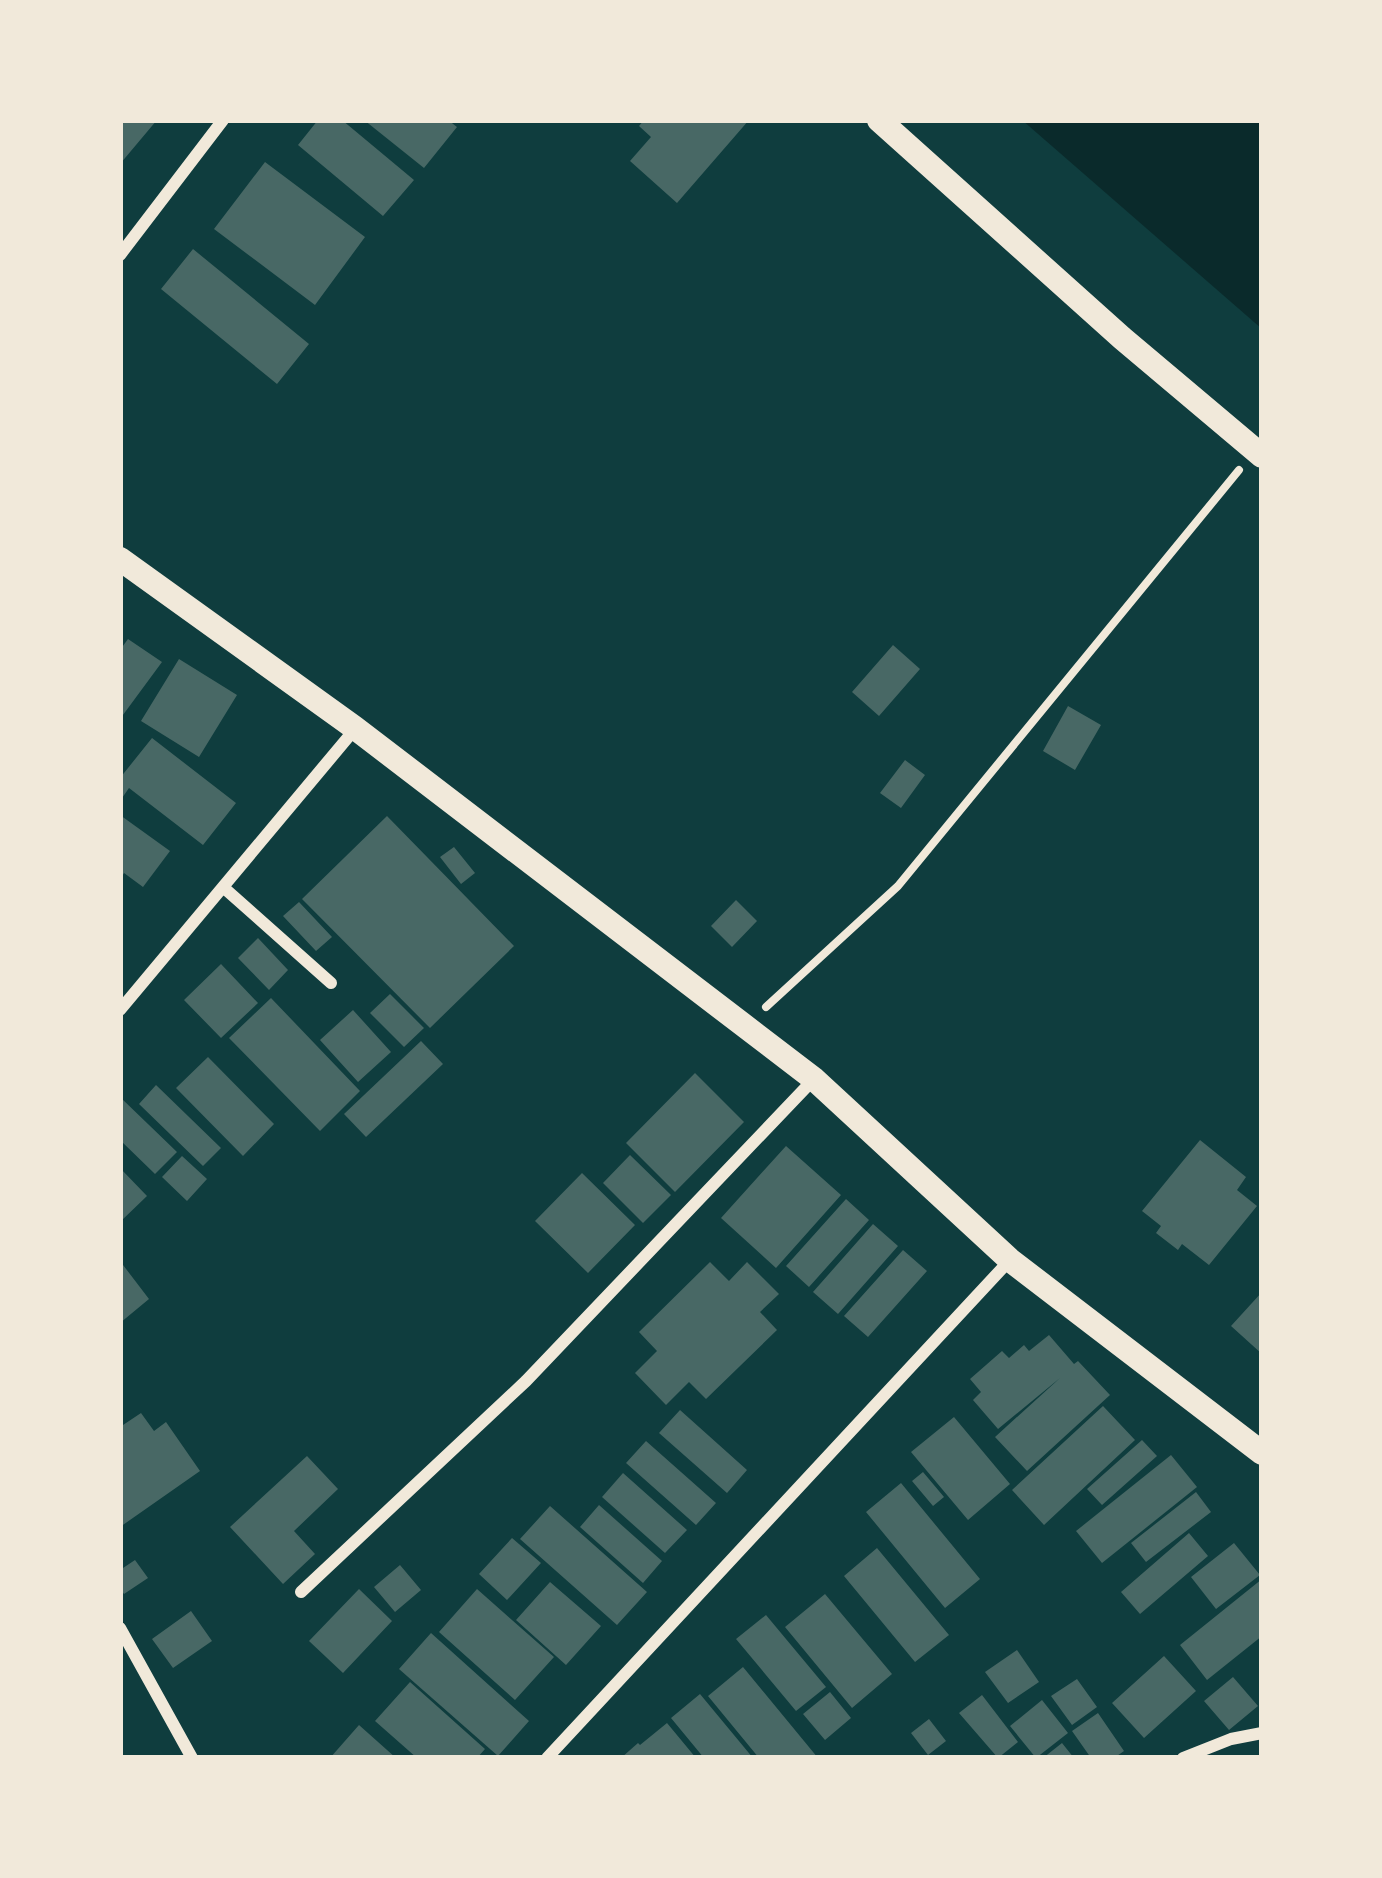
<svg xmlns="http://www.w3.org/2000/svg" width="1382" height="1878" viewBox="0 0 1382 1878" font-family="Rubik,sans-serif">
<rect width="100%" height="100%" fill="#0f3d3e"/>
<path fill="#0a2a2b" d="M1022,120H1262V329Z"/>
<path fill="#486865" d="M120,120H157L120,164Z
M318,120H342L414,180L383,216L298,145Z
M364,120H448L457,127L424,168Z
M644,120H749L677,203L630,161L651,137L639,126Z
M265,162L365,237L315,305L214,229Z
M193,249L309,344L277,384L161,289Z
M128,639L162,662L120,719V650Z
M893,645L920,669L879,716L852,692Z
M179,659L237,695L199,757L141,721Z
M1068,706L1101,725L1075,770L1043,751Z
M152,738L236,803L203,845L129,788L120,801V778Z
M905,760L925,775L901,808L880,793Z
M120,815L170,851L143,887L124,873L120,880Z
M387,816L514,946L430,1028L302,899Z
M454,847L475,873L461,884L440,857Z
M736,900L757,921L732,947L711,926Z
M299,902L332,937L316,951L283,916Z
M258,938L288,970L269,990L238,958Z
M221,964L258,1003L221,1038L184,1000Z
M390,994L424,1028L404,1047L370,1013Z
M271,998L360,1091L320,1131L229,1038Z
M353,1010L391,1052L358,1082L320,1040Z
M421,1041L443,1064L366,1137L344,1114Z
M208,1057L274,1124L243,1156L176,1088Z
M695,1073L744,1122L675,1192L626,1143Z
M156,1085L221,1148L203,1166L139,1104Z
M120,1097L177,1152L155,1174L120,1140Z
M1200,1140L1246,1177L1237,1190L1257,1206L1209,1265L1182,1244L1178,1250L1156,1233L1161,1226L1142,1211Z
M786,1146L841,1195L776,1268L721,1218Z
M630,1155L671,1195L643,1223L603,1183Z
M182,1156L207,1179L187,1201L162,1177Z
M120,1168L147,1196L120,1222Z
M582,1173L635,1225L588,1273L535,1221Z
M846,1199L869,1220L809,1287L786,1266Z
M873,1224L898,1246L838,1314L813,1292Z
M903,1250L927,1271L868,1337L844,1316Z
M120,1261L149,1299L120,1323Z
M710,1262L729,1281L747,1262L779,1294L760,1312L777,1330L706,1399L689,1382L666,1405L635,1373L657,1351L639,1332Z
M1262,1292V1354L1231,1326Z
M1049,1335L1074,1364L1078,1361L1110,1395L1027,1471L995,1437L1060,1378L998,1429L973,1400L981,1392L970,1379L1002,1351L1009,1358L1024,1345L1029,1351Z
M1103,1406L1135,1440L1044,1525L1012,1490Z
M680,1410L747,1470L727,1493L659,1433Z
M141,1413L154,1431L166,1422L200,1471L120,1527V1427Z
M954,1417L1010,1484L968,1520L911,1452Z
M1142,1440L1157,1456L1102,1505L1087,1489Z
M646,1441L716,1503L696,1525L626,1463Z
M1171,1455L1197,1487L1102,1563L1076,1531Z
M307,1456L338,1489L294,1531L315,1554L283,1584L230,1527Z
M923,1472L944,1497L933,1506L912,1481Z
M623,1473L687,1530L665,1553L602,1497Z
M901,1483L980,1579L945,1608L866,1512Z
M1196,1492L1211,1512L1146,1562L1131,1543Z
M599,1505L662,1561L643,1583L580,1527Z
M550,1506L647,1592L617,1625L520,1539Z
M1189,1533L1208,1556L1140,1614L1121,1592Z
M512,1538L541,1563L507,1600L479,1574Z
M1234,1543L1260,1575L1216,1609L1191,1577Z
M877,1548L949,1635L915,1662L844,1576Z
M135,1560L148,1578L124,1594L120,1589V1570Z
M400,1565L421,1590L395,1612L374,1587Z
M1262,1579V1636L1207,1680L1180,1645Z
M550,1582L601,1626L566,1665L516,1620Z
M359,1589L392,1621L343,1673L309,1641Z
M477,1589L554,1657L515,1700L439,1632Z
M825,1594L892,1674L852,1708L785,1627Z
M191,1611L212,1641L173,1668L152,1639Z
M766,1615L826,1687L796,1711L736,1639Z
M431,1633L529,1721L498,1756L399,1669Z
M1017,1650L1039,1682L1008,1703L985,1672Z
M1164,1656L1196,1691L1144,1738L1112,1703Z
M743,1667L818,1758H759L708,1696Z
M1233,1677L1258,1706L1229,1730L1204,1701Z
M1077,1679L1097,1707L1072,1725L1051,1696Z
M410,1682L485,1749L477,1758H417L375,1721Z
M830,1692L851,1718L825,1740L803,1714Z
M700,1694L753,1758H704L671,1718Z
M982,1695L1018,1742L998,1758L959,1713Z
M1042,1700L1068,1733L1036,1758L1010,1726Z
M1098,1713L1124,1751L1114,1758H1091L1072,1731Z
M929,1719L946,1741L928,1755L911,1733Z
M667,1723L696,1758H621L638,1743L640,1745Z
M359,1725L396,1758H330Z
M1062,1743L1074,1758H1043Z"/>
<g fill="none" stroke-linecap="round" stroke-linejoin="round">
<path stroke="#f1e9da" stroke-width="8" d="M766,1007L898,886L1239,470"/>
<path stroke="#f1e9da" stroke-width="12" d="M120,255L223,120
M223,887L331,983
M120,1010L355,729
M301,1592L526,1381L813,1080
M120,1628L192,1758
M547,1758L1009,1261
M1183,1758L1231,1739L1262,1733"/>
<path stroke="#f1e9da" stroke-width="24" d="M879,120L1122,338L1262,456
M120,559L355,728L814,1079L1010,1260L1262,1453"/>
</g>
<rect width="1382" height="1878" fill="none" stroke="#f1e9da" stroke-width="246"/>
</svg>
